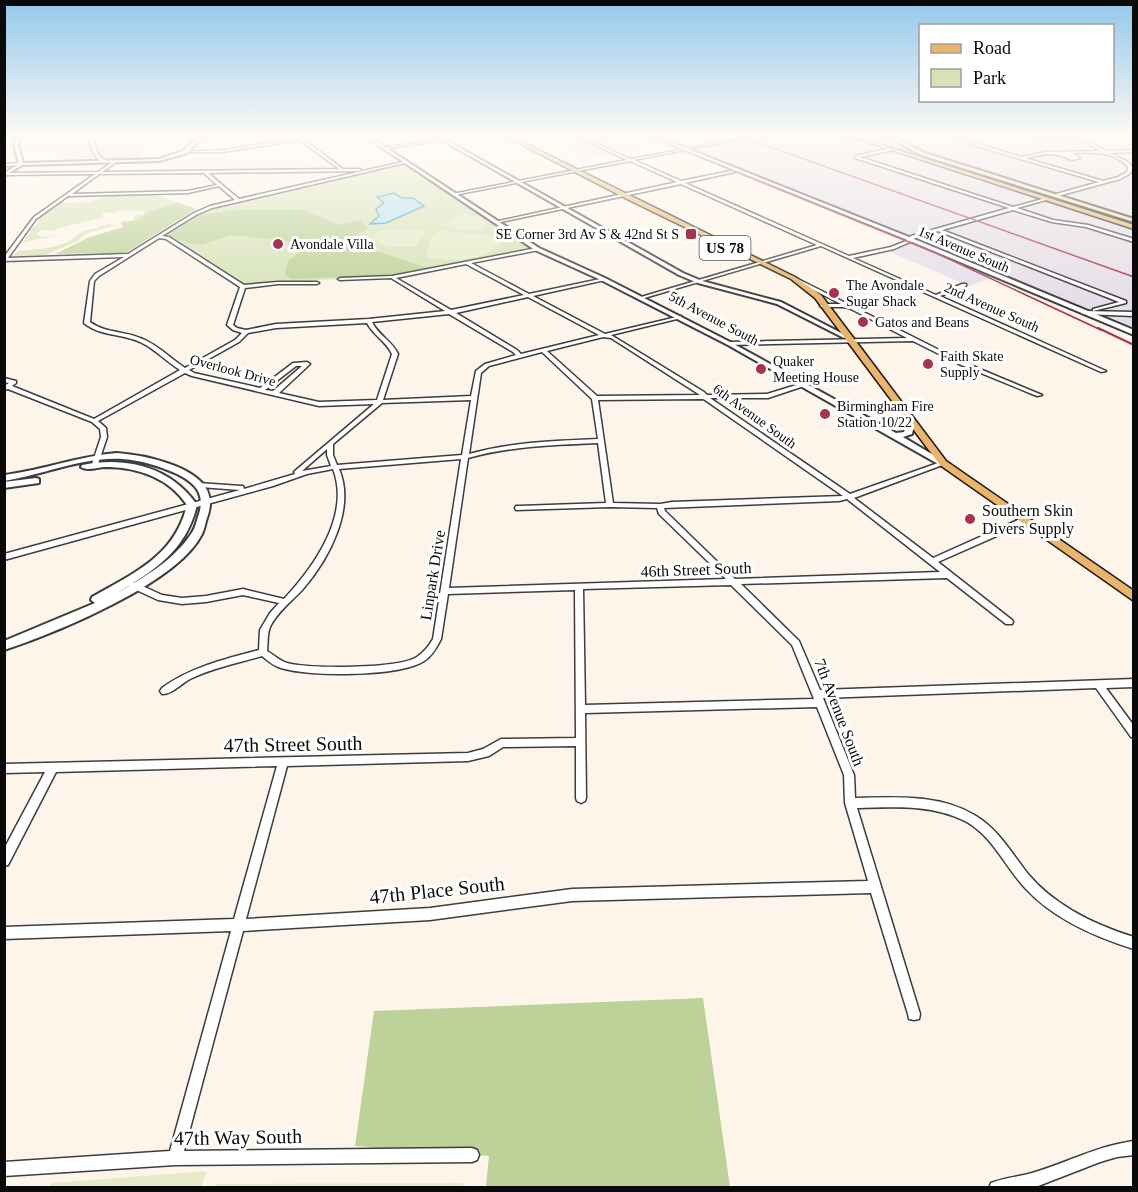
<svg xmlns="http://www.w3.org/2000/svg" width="1138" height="1192" viewBox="0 0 1138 1192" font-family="Georgia,serif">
<rect width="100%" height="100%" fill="#fdf5e9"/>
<path fill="#e5dee8" d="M59,135H158L150,138L136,163L66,164L61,149L24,153L22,147L57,143Z
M499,135H1133V336L995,276L969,286L886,250L909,243L664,143L588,158L548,139L518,144Z"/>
<path fill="#d6e3b7" d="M404,164L531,248L392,275L246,285L164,236L211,208Z
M111,195L159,196L177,202L148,212L138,220H133L135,215L144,214V211C134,212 127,209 116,211L115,214L112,212L101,214L104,217L54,229L57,231L41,230L37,234L41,237L56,236L23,242L31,231L28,230L37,225L40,218L61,203L89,202Z
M107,224L116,225L85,234L76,242L45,255L14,256L18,251C32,249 49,250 65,243C77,238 82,227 99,229L97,228Z"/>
<path fill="#bdd298" d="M177,202L196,209L125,253L55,254L90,237L123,227L121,222L138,220L148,212Z
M235,210H305L339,225L360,220L368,228L354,237L359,245L427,268L392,275L292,279L285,275L288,261L301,251L292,250L291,243L287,241L231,235L203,244H194L187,243L168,235L199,215Z
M703,998L730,1187H486L489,1156L355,1146L374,1011Z"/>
<path fill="#e5ebc8" d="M464,213L479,217L486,222L482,231L456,229L444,225Z
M408,229L424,231V235L416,247H388L375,240L377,231Z
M442,231L501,236V239C491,263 447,261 426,258C428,246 429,235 442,231Z
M207,1171L201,1187H48L52,1183Z
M462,1183L465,1187H215L216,1184Z"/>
<path fill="#b3e3ef" stroke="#41a3be" stroke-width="1.5" d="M394,193L402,198H413L424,206L386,223L370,224L379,216L376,209L384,203L377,197Z"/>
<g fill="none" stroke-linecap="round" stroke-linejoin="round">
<g stroke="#3d3d3d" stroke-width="3">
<path id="minor" d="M88,135H91L99,156L106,161V163C93,159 91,147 88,135Z
M325,135H331L304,140L343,169H360L361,171L208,173L239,199L407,161L409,162L212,208L196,215L162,236L169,237L244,285L278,282H317L319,283L317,284H278L245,288L233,325L237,328L246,330L276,324L369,319L445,311L391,278L340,280L338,279L340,278L392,276L537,248H539V250L471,263L529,294L605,278V280L533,296L605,334L681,316V318L611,335L704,392L707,395L767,394L803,383H807V385L768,398H710L850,494L941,462H945V464L854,498L933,558L1020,519H1026L1027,521L1026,523L938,562L1012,620L1013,622L1012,624H1006L947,578L741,584L799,641L820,690L1134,679V687L1106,688L1134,726V738L1131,737L1096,688L823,698L854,775L855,798C896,797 940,794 976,816C999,830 1012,854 1028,874C1055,906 1095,925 1134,937V949C1095,937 1054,919 1026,889C1005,867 993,836 965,821C932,804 893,807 857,808L920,1014L919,1019L914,1020L909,1019L908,1014L871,893L572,901L430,920L243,931L184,1151L472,1148L477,1150L479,1155L477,1160L472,1162L175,1165L4,1176V1162L170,1151L231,931L4,939V927L234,919L277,766L56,772L8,865L4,866V849L45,772L4,773V764L468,753L483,749L501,739L576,738L575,590L448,594L441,639C437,647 432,656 424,661C400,677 309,677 281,668C274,666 268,661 262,656C238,663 212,668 190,679C181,684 171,695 162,694L160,691L162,688C191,667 225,659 259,650L260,630L270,613L279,603L243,595L206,602L182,604L158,600L130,587L129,585L130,583H136L162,595L182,598L206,596L243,589L284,599C314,567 351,515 333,469L307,474L273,486L4,560V554L240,490L200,487H198V483L241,486H243L244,489L295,474L294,472L295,471L374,404L319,406L192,376L185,373L98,421L106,428L107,437L98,464L97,465H93L92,464L101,437L100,429L92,422L8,389L4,390V386L9,383L4,382V378L16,381V383L12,386L94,419L180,370C167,362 156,350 142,343C123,333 101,337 84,323L90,281L95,274L124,257L4,261V257L34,217L95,174L5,175L4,173L98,172L114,161L115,163L102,172L339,169L300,140L223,152H183L223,150L298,139L296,137L298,136L302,138ZM204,173L217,185L188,191L72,194L99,174ZM219,186L235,200L210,206L194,213L128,254L8,258L36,219L68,196L188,193ZM159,238L166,239L240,287L227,325L233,330L242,333L235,340L185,368C170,358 157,344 140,338C124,331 105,333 90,322L94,281L99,276ZM466,264L524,295L451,310L396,278ZM528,297L599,335L521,354L517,350L456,313ZM449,314L513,352L516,355L485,364L476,371L471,396L383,400L398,354C392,341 378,335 372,322ZM367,323C373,335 386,341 392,354L377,400L319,402L279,393L309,365L310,364L307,362L293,363L260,388L194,373L189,370L239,342L248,333L276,328ZM603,337L611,338L700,395L597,396L547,351ZM542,352L592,399L598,439C554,441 511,442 469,454L481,373L489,366ZM296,366H302L273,391L265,390ZM703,399L705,400L843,496L672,502L660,504L613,503L598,400ZM471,400L462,455L337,465L333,455V444L382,403ZM598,443L606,503L519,506H516L515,508L516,510L610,507L657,508L659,514L726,579L449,588L468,458C511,446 554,445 598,443ZM327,449V455L331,466L302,471ZM461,459L433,639C429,646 424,652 417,657C398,669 310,669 287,663C280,661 274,655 267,651C268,643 267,634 270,627C277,612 292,601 303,589C329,559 356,508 339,469ZM847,499L940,572L735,579L665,511L664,508L839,501ZM731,585L792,645L814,699L585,705L583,589ZM817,707L844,775L845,803L868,881L572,889L430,908L246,919L287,766L468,761L489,756L503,747L576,746V798L577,801L581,803L585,801L586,798L585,713Z
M466,135H472L386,149L384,148Z
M573,135H577L587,139L618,135L590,141L631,159L761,135L634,160L681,181L740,169L739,171L685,183L849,256L891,247L906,241L911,236L1009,208L855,158V156L892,148L893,150L860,157L1013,207L1046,198V200L1017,208L1053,220L1088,225L1134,239V242L1086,227L1052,222L1013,210L942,230L1126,301V303L1093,311V309L1119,302L938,231L915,238L910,242L894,249L853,258L936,295L962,284H966V286L940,296L1106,371L1101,372L821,246L641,299V297L817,245L681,184L496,223L494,222L677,182L630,161L454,195L452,194L627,160Z
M952,135H956L978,144L1021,157L1047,152L1101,151L1079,139L1003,135L1075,137L1072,135H1076L1106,151L1134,150V152L1110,153L1128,162L1132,167L1131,173L1120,179L1054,197L1053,195L1099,182L976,146ZM1072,153C1093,153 1113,150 1128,167L1127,172L1118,177L1103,181L1025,158C1046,154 1052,151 1072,160L1080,158Z
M1131,135H1134V136H1132Z
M854,136L855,138L844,140L842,139Z
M21,163L22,165L4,166V164Z
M790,275L963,362L1042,395L1037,396L959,364L913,341L728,345L727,344L730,342L907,338L849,308L842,307H821L820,306L823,304H841L788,277V276Z
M1085,311L1134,312V316L1083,314L1082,313Z
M1134,1141V1155L1117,1157L1100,1162L1033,1188H989L991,1183C1003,1178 1018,1177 1032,1173C1067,1163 1096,1146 1134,1141Z"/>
</g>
<g stroke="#3d3d3d" stroke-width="4">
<path id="tertiary" d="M18,135H22L18,145L23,163L159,159L183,151L201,135H205L187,153L159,161L22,165L4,176V173L19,164L14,145Z
M363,135H367L539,248L605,278L732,343L896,433L904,432L908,420H914L915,422L912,434L903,437L947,463L943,466L940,465L728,345L601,280L535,250Z
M433,135H437L683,273L702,281L781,302L849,337L844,338L777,304L698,283L679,275Z
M648,135H653L914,239L1134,330V335L910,241Z
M117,453C143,455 194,465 207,490C212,501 210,510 206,521C205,525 204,530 202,534C178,583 56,633 4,650V641L95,603L91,600L92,597C134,573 175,556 187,505C168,477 137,467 104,467C96,468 87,471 81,467L82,465C126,456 171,467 197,505C186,551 155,570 117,593C143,578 174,560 191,534C195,529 196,523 198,517C206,495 197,484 177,474C159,466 141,460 121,459C82,457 43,475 4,481V475C43,470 79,456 117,453Z
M36,478L39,479V483L4,488V482Z"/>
</g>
<g stroke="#2c2c2c" stroke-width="4">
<path id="secondary" d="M884,135H889L925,153L1134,219V222L921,155Z"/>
</g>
<g stroke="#1b1b1b" stroke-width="3">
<path id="primary" d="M503,135H508L795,277L821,295L946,461L1134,591V601L940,465L815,298L791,279L629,200Z
M845,135H851L1134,225V229Z"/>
</g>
<use href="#minor" fill="#fff" fill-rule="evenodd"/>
<use href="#tertiary" fill="#fff" fill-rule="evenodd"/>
<use href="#secondary" fill="#f7e0aa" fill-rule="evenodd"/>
<use href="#primary" fill="#eab46b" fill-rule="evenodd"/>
<path stroke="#aa314d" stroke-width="1.5" d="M645,135L936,253L1101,330
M737,135L1134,277"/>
<path stroke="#aa314d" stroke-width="2" d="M1098,328L1134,345"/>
</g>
<linearGradient id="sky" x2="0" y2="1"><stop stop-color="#93c7eb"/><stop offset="0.45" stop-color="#fefaf5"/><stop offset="1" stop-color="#fefaf5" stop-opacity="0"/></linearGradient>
<rect width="1138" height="302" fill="url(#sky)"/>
<g fill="#aa314d" stroke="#fff" stroke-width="2">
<rect x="685" y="228" width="12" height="12" rx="3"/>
<circle cx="278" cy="244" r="6"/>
<circle cx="834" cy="293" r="6"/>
<circle cx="863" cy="322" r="6"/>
<circle cx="928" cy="364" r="6"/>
<circle cx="761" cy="369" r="6"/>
<circle cx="825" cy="414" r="6"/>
<circle cx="970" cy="519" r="6"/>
</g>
<g text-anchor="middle" stroke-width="6" stroke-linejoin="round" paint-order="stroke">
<g font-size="14" fill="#0a0a0a" stroke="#fff" text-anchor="start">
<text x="679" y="239" text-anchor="end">SE Corner 3rd Av S &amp; 42nd St S</text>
<text x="290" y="249">Avondale Villa</text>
<text x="846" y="290">The Avondale<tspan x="846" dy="16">Sugar Shack</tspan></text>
<text x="875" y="327">Gatos and Beans</text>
<text x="940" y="361">Faith Skate<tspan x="940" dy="16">Supply</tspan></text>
<text x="773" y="366">Quaker<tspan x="773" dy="16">Meeting House</tspan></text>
<text x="837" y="411">Birmingham Fire<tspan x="837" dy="16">Station 10/22</tspan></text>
</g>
<g font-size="14" fill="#0a0a0a" stroke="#fff">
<text transform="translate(964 249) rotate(23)" y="5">1st Avenue South</text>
<text transform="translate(992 307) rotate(24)" y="5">2nd Avenue South</text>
<text transform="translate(714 318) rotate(28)" y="5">5th Avenue South</text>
<text transform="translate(233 370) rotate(15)" y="5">Overlook Drive</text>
<text transform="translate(755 416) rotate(36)" y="5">6th Avenue South</text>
</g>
<rect fill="#fff" stroke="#545454" stroke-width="1.5" x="699.5" y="236" width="51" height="24" rx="4.5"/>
<g font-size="15" font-weight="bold" fill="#0a0a0a">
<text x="725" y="253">US 78</text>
</g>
<g font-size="16" fill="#0a0a0a" stroke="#fff" text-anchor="start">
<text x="982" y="516">Southern Skin<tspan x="982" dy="18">Divers Supply</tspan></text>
</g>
<g font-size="16" fill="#0a0a0a" stroke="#fff">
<text transform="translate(696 569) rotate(-2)" y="6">46th Street South</text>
<text transform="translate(432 575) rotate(-81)" y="6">Linpark Drive</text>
<text transform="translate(840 712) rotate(69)" y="6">7th Avenue South</text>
</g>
<g font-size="20" fill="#0a0a0a" stroke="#fff">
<text transform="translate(293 744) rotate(-1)" y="7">47th Street South</text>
<text transform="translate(437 890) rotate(-6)" y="7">47th Place South</text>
<text transform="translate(238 1137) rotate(-1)" y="7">47th Way South</text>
</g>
</g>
<rect width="1138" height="1192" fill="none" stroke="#0a0a0a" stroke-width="12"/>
<rect x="919" y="24" width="195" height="78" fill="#ffffff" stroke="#9d9d9d" stroke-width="1.5"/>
<rect x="931" y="44" width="30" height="9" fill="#eab46b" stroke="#9d9d9d" stroke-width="1.5"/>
<text x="973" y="54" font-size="18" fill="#0a0a0a">Road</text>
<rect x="931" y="69" width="30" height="18" fill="#d6e3b7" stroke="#9d9d9d" stroke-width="1.5"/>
<text x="973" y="84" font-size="18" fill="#0a0a0a">Park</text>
</svg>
